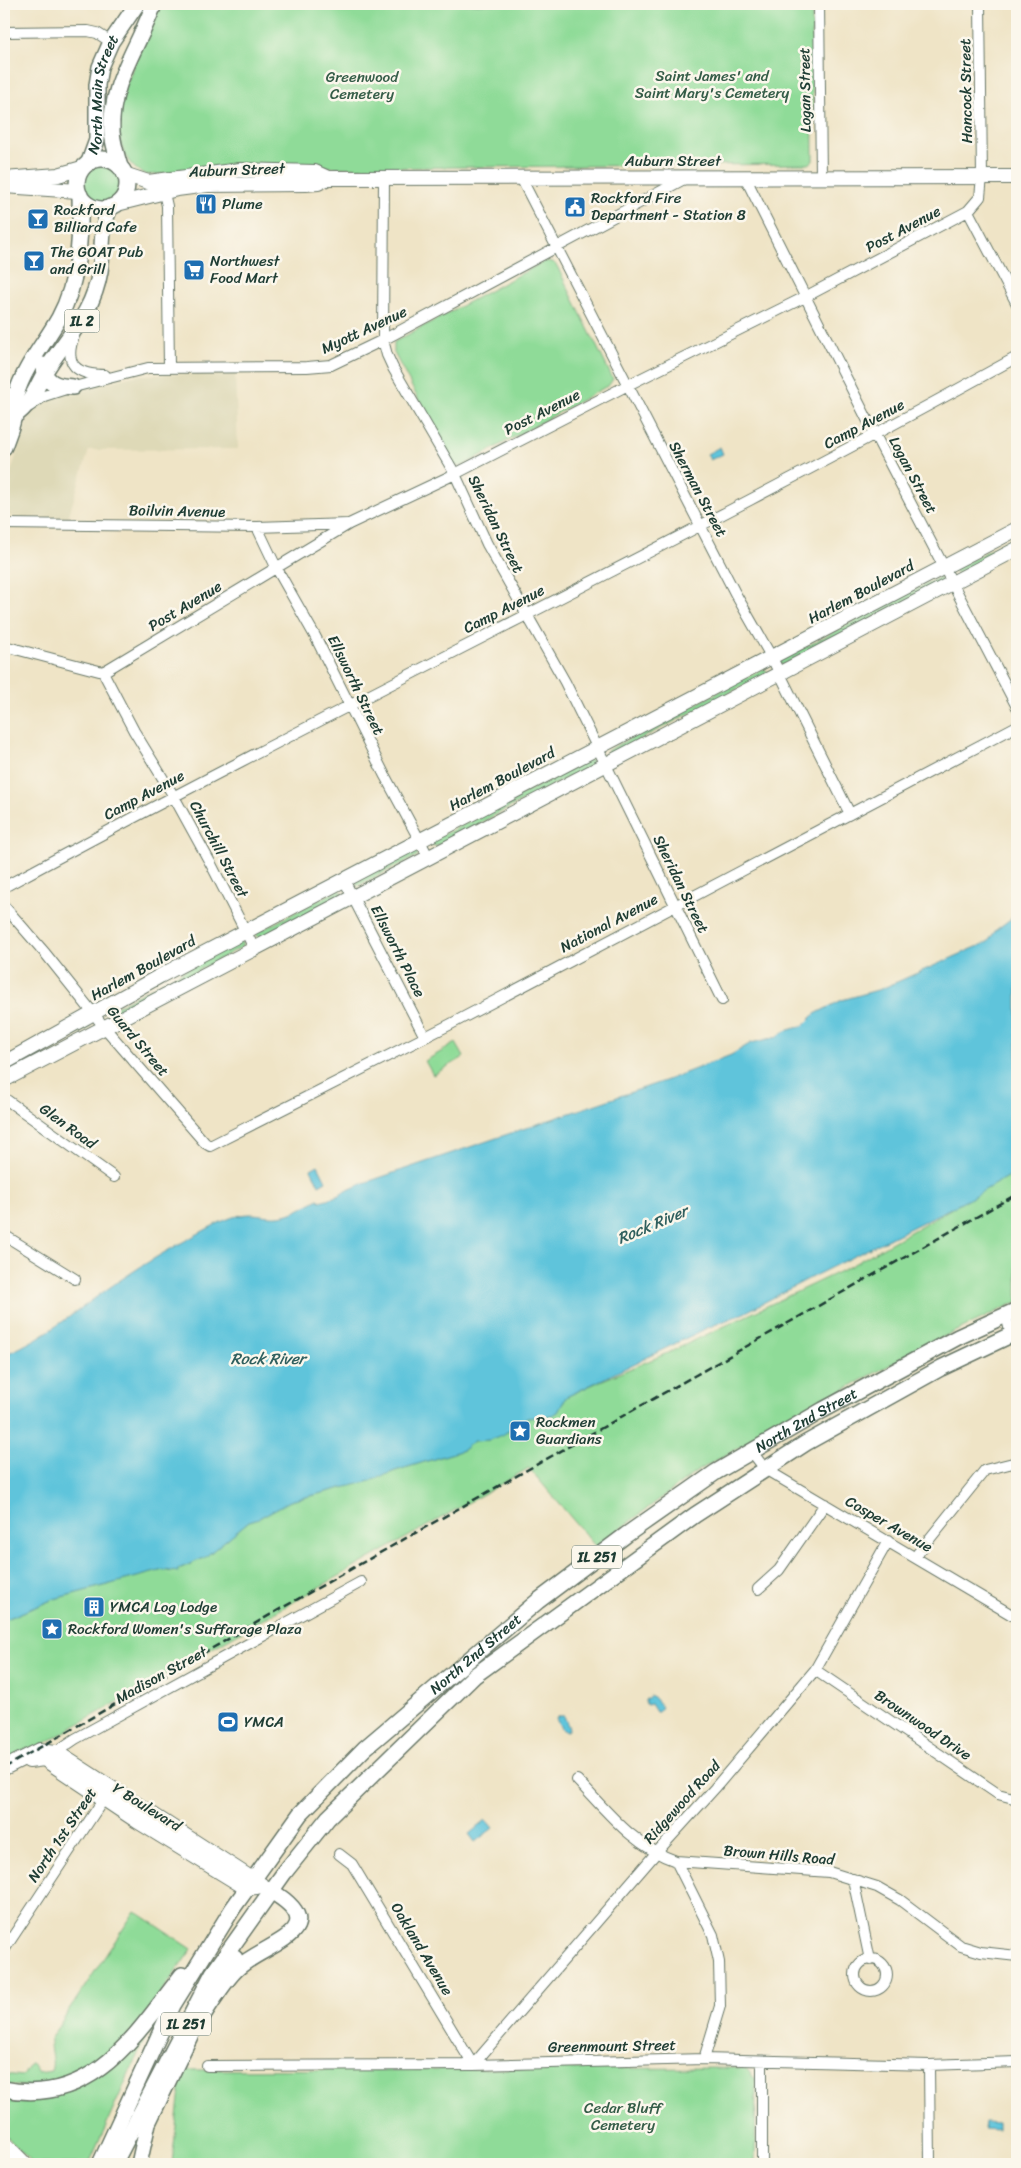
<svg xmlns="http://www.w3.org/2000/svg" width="1021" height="2168" viewBox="0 0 1021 2168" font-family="Sriracha,sans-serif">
<rect width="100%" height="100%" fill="#fbf7ec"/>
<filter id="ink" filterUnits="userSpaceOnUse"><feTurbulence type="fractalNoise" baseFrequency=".02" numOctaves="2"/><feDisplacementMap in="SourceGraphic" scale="10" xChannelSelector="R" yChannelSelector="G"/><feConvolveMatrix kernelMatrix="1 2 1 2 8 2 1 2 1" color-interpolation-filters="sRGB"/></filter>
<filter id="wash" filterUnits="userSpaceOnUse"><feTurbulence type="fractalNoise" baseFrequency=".0096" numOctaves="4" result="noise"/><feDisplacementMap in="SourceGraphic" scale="20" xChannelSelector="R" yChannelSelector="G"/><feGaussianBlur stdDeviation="1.12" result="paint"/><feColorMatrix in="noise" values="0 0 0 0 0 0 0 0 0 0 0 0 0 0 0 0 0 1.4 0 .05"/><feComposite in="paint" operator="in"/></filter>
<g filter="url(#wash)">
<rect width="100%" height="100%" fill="#efe4c6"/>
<path fill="#ded9b7" d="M235,373L238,449L89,450L68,518L13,517L4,513V493L29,416L34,408L50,396L138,375Z"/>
<path fill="#8fdb98" stroke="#578c66" d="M161,4H812L813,161L809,164L358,168L273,165L147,175C119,165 115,129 120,103C122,95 126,86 129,78C138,53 149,28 161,4Z
M82 184a19 19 0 1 1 38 0a19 19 0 1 1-38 0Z
M545,261L553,262L557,266L613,379L609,385L462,466H456L452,463L394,353V342Z
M1017,535V542L957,573L955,572V569Z
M940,577L942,582L782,665L780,663V660Z
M763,669H765L768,673L607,756L606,755L608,750Z
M591,759L593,764L436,846L431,845L433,840Z
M414,851L418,853L417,856L357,886L356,881Z
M338,890L343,892L341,896L261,938L256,936V933Z
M238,942H242V947L112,1016H107L108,1011Z
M87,1023L91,1027L4,1073V1067Z
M456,1043L464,1057L433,1075L425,1061Z
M1017,1171V1302L935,1341L785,1421L696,1472L596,1547L529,1468L49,1741L4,1768V1620L54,1599L163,1570L172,1572L204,1558L249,1521L259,1518L290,1501L370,1481L395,1471L463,1450L474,1441L489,1440L514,1429L520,1422L527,1418L552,1415L558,1412L566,1397L598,1382L670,1352L845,1269Z
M135,1911L192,1949C153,2002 112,2081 38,2086C27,2087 15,2085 4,2085V2074L23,2076L31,2063L38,2073L51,2071C55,2061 49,2050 50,2039Z
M146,2029L148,2031L89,2164H33L4,2134V2094L49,2095Z
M746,2068L756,2080L755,2164H172L182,2070Z"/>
<path fill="#5ec4db" stroke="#3e8088" d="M720,447L723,454L710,460L707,454Z
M1017,914V1171L973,1197L812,1277L744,1313L707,1328L566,1397L558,1412L552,1415L527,1418L504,1434L489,1440L474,1441L463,1450L395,1471L370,1481L290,1501L259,1518L249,1521L204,1558L178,1569V1572L163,1570L54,1599L4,1620V1355C48,1337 83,1305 122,1279C148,1261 177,1245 205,1230C218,1223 235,1214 251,1214C260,1214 269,1217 278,1216C294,1215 306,1205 319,1199L320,1201L341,1195V1193L364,1183L667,1080L731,1055L751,1043L777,1037L785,1031L803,1026L815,1014L842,1000L881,989L988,942L996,930Z
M318,1165L326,1181L319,1185L311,1169Z
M651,1695L662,1707L658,1712H656L651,1704L647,1705L645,1702V1700Z
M558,1716H564L569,1728L567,1731L562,1730L556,1719Z
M486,1820L493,1828L475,1842L469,1834Z
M984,2122L998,2123V2130L983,2129Z"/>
</g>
<g filter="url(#ink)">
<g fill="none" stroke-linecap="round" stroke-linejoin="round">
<g stroke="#687767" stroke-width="12">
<path id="street" d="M819,4L821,177
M4,32L88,31L97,33L111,42
M745,177L875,435L1017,707
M384,178L383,340L387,355L393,368L455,474L487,544L565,682L722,1000
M521,178L735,593L772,658L850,814
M164,193L167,206L169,367
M968,211L1017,304
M74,336C63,365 77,375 105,375
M4,391L15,396
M30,406L44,396L66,389L148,368L307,367L331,365L383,340L684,179
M4,524L257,527L348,524
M257,527L277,569L315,636L385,776L428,856
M4,646L103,672L134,731L173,795L212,866L254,948
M103,672L349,524L455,474L628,385L805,297L968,211L980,197L982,177L980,4
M344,880L425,1037
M4,887C339,705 684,541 1017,357
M4,906L45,953L105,1028L205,1143L210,1146L449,1025L1017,726
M4,1098L114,1177
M4,1235L75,1279
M1006,1315L1011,1335L1017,1337
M752,1452L765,1469L1017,1618
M915,1557L985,1470L1017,1462
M758,1589L779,1570L825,1504
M815,1670L998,1794L1017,1799
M56,1752L75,1739L361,1582
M577,1780C607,1811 634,1847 676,1861L829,1872L877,1887L900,1900L961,1946L981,1952L1017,1956
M339,1854L352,1864L473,2065L657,1852L715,1788L815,1670L888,1541
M676,1861L713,1935L719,1962L720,2006L704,2059
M853,1879L870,1960
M4,1950L107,1794
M855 1975a16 16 0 1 1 32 0a16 16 0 1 1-32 0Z
M929,2065L930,2164
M207,2066L473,2065L704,2059L929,2065L1017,2062
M762,2164V2061"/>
</g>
<g stroke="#687767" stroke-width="16">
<path id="secondary" d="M124,174L148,182L240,170L315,172L328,178
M4,179L58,175L82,168
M4,186L78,191
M117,204L177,189L208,185L306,184L318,183L328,178L1017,177
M4,1063L160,976L1017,529
M4,1080L1017,549
M29,1761L44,1759L137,1821L246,1888L257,1887
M4,1768L40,1750L56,1752L271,1891
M4,2143L25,2164
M4,2160L9,2164"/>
</g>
<g stroke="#687767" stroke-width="18">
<g id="primary">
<circle cx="102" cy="184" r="25"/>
<path id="s1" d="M89,162L97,140V85L100,67L111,42L137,4"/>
<path d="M120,167C117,156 113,144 112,132C109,84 139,47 154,4"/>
<path d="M43,365C45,383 56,386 73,387"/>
<path d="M14,416C32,405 37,384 48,367C70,333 93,313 100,271C104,246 99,233 110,207"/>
<path d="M4,447C7,437 13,425 14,414C15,408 14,401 16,395C24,367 45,343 59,318C79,281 81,237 80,195"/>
<path d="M210,1998L235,1958"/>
<path d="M192,2032C204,2015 224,1979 239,1967C266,1943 336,1930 271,1891"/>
<path d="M4,2089C92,2107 135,2036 182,1975"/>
<path id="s2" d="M100,2164L173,2005L233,1908L300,1814L365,1748L538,1601L626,1535L716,1472L823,1410L958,1337L1017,1310"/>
<path d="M114,2164L213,1973L284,1873L328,1818L474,1676L695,1515L806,1443L941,1368L1017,1332"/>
<path d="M139,2164L148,2123L190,2036"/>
</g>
</g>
<use href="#street" stroke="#fff" stroke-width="10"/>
<use href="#secondary" stroke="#fff" stroke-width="14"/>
<use href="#primary" stroke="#fff" stroke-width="15"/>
<path stroke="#1f3d34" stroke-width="2.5" stroke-dasharray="8 4" stroke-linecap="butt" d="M4,1768L282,1608L1017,1194"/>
</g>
</g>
<defs>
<g id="restaurant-square" transform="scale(1.125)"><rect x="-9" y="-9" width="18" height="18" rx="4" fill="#1f6fb2" stroke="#fbf7ec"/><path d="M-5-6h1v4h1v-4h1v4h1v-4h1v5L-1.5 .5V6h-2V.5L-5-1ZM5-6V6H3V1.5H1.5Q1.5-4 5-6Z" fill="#fff"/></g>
<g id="civic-square" transform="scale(1.125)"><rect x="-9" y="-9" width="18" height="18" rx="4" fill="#1f6fb2" stroke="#fbf7ec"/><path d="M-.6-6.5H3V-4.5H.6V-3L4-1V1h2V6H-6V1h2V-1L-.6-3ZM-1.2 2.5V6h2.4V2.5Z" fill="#fff"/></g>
<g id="bar-square" transform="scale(1.125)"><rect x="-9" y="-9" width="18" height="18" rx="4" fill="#1f6fb2" stroke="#fbf7ec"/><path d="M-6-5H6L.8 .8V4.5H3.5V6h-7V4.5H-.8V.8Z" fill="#fff"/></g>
<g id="supermarket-square" transform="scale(1.125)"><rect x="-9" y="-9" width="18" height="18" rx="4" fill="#1f6fb2" stroke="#fbf7ec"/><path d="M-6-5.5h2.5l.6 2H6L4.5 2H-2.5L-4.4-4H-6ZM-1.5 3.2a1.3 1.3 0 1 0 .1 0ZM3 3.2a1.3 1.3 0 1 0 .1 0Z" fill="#fff"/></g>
<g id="sight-square" transform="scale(1.125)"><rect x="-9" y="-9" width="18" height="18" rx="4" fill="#1f6fb2" stroke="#fbf7ec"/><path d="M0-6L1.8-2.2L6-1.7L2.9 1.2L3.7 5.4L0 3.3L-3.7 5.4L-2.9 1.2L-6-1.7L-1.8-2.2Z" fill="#fff"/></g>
<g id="building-square" transform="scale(1.125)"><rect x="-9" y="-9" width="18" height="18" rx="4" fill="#1f6fb2" stroke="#fbf7ec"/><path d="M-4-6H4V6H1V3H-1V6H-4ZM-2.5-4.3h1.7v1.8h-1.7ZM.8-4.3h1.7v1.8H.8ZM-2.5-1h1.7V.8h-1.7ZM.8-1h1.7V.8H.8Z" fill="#fff"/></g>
<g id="stadium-square" transform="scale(1.125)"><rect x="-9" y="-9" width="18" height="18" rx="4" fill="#1f6fb2" stroke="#fbf7ec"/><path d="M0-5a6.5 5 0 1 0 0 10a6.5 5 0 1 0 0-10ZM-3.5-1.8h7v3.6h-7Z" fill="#fff"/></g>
</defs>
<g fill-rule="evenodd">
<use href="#restaurant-square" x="206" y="204"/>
<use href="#civic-square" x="575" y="207"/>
<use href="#bar-square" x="38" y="219"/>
<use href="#bar-square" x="34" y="261"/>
<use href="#supermarket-square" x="194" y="270"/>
<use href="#sight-square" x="520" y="1431"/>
<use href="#building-square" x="94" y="1607"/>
<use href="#sight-square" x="52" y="1629"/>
<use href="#stadium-square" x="228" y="1722"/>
</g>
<g text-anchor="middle" stroke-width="5" stroke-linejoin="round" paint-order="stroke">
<g fill="#fbf7ec" stroke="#61756b" stroke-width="1">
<rect x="64.5" y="309.5" width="35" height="23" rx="4"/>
<rect x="572" y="1545.5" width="50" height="23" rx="4"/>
<rect x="161" y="2012.5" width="50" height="23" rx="4"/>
</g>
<g font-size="14" font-weight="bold" fill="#1f3d34">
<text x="82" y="326">IL 2</text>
<text x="597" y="1562">IL 251</text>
<text x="186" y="2029">IL 251</text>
</g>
<g font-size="15" fill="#355d48" stroke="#fbf7ec">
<text x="712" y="81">Saint James' and<tspan x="712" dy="17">Saint Mary's Cemetery</tspan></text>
<text x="362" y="82">Greenwood<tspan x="362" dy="17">Cemetery</tspan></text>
<text x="623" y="2113">Cedar Bluff<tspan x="623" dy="17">Cemetery</tspan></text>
</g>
<g font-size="15" fill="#1f3d34" stroke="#fbf7ec">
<text transform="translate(805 90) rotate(-91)" y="5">Logan Street</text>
<text transform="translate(966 91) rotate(-91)" y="5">Hancock Street</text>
<text dy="5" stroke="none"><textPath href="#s1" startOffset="70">North Main Street</textPath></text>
<text x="673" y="166">Auburn Street</text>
<text transform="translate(237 170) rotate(-2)" y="5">Auburn Street</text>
<text transform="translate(903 229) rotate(-28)" y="5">Post Avenue</text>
<text transform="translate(364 330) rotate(-25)" y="5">Myott Avenue</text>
<text transform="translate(542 412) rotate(-27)" y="5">Post Avenue</text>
<text transform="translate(864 424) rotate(-28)" y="5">Camp Avenue</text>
<text transform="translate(913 475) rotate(62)" y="5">Logan Street</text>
<text transform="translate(698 489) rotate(62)" y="5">Sherman Street</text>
<text transform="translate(177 511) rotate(1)" y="5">Boilvin Avenue</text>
<text transform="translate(496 524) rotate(64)" y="5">Sheridan Street</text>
<text transform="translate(861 592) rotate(-28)" y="5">Harlem Boulevard</text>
<text transform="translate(185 606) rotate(-31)" y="5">Post Avenue</text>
<text transform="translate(504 609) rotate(-27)" y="5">Camp Avenue</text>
<text transform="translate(356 685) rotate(64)" y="5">Ellsworth Street</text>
<text transform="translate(502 779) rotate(-28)" y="5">Harlem Boulevard</text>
<text transform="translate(144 795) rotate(-28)" y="5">Camp Avenue</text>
<text transform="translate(219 849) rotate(62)" y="5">Churchill Street</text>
<text transform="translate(681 884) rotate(64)" y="5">Sheridan Street</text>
<text transform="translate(609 923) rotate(-28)" y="5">National Avenue</text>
<text transform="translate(398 951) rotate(63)" y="5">Ellsworth Place</text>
<text transform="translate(143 968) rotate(-29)" y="5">Harlem Boulevard</text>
<text transform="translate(138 1041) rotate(50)" y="5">Guard Street</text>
<text transform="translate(68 1126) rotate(36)" y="5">Glen Road</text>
<text dy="5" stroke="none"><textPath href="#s2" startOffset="1048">North 2nd Street</textPath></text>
<text transform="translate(889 1524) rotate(30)" y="5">Cosper Avenue</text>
<text dy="5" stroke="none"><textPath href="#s2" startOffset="642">North 2nd Street</textPath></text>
<text transform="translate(161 1675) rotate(-29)" y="5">Madison Street</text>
<text transform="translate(923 1725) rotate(34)" y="5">Brownwood Drive</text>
<text transform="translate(682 1802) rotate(-48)" y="5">Ridgewood Road</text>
<text transform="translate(147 1807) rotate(32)" y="5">Y Boulevard</text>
<text transform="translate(62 1835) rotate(-56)" y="5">North 1st Street</text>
<text transform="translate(779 1855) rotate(5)" y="5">Brown Hills Road</text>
<text transform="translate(422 1949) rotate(59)" y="5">Oakland Avenue</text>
<text transform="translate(612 2046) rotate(-1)" y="5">Greenmount Street</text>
</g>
<g font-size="15" fill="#1f3d34" stroke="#fbf7ec" text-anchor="start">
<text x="591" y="203">Rockford Fire<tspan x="591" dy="17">Department - Station 8</tspan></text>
<text x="222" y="209">Plume</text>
<text x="54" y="215">Rockford<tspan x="54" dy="17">Billiard Cafe</tspan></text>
<text x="50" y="257">The GOAT Pub<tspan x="50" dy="17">and Grill</tspan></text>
<text x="210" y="266">Northwest<tspan x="210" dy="17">Food Mart</tspan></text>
<text x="536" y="1427">Rockmen<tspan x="536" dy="17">Guardians</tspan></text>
<text x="110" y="1612">YMCA Log Lodge</text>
<text x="68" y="1634">Rockford Women's Suffarage Plaza</text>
<text x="244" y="1727">YMCA</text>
</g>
<g font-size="16" font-style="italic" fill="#2f5f5e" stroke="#fbf7ec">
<text transform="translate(652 1224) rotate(-23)" y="6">Rock River</text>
<text x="268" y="1364">Rock River</text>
</g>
</g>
<rect width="1021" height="2168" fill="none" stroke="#fbf7ec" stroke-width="20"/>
</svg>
